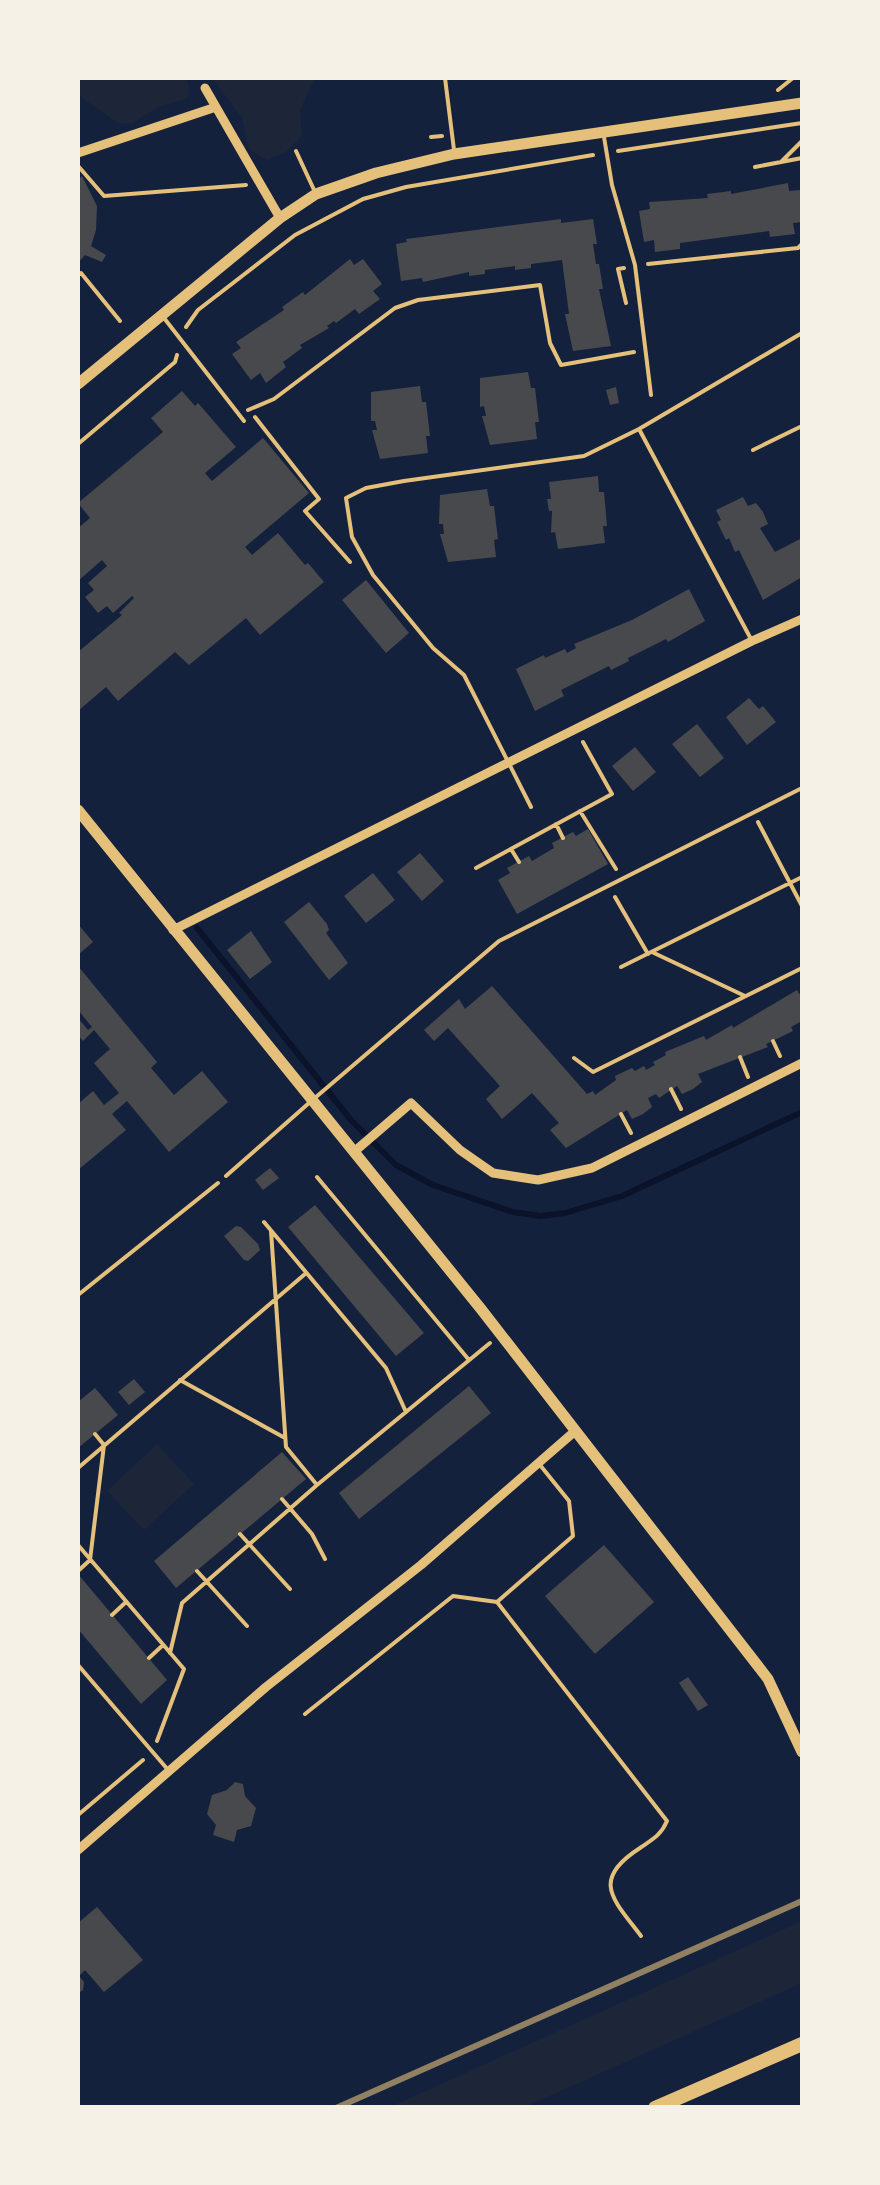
<svg xmlns="http://www.w3.org/2000/svg" width="880" height="2185" viewBox="0 0 880 2185" font-family="'DejaVu Sans',sans-serif">
<rect width="100%" height="100%" fill="#14213d"/>
<path fill="#1d2539" d="M78,78H187L190,94L186,99L158,107L133,123H118L78,95Z
M212,78H315L300,110L302,136L286,152L267,160L249,150L242,118Z
M157,1444L194,1484L144,1530L107,1491Z
M802,1921V1983L525,2107H390Z"/>
<g fill="none" stroke-linecap="round" stroke-linejoin="round">
<path stroke="#0b132b" stroke-width="6" d="M197,928L351,1120L396,1165L433,1185L513,1212L541,1216L565,1213L622,1196L802,1112"/>
</g>
<path fill="#48494c" d="M82,176L97,206L96,230L91,246L106,255L102,262L85,255L78,263V180Z
M788,183L789,191L800,190L802,210V222L793,223L795,234L770,237L769,231L680,243V249L655,252L654,240L644,242L639,211L650,209L649,202L708,198L707,194L731,191V194Z
M561,219V223L593,219L597,244H593L596,264H599L603,289H599L611,346L573,351L565,314H569L562,260L531,264V268L515,270V266L485,270V274L469,276V272L423,282L422,278L401,281L396,244L407,242L406,239Z
M350,259L354,265L363,259L382,284L373,291L380,299L359,314L355,309L336,323L334,321L327,326L329,328L300,345L302,348L283,362L286,367L266,383L260,373L251,380L232,354L241,348L236,342L284,310L282,307L303,292L305,295Z
M528,372L531,388H535L539,422H535L537,439L490,445L482,416H486L484,406L480,407V378Z
M420,386L422,402H426L430,436H426L428,453L380,459L372,430H377L375,421H371V392Z
M616,387L619,403L610,405L606,390Z
M182,391L195,406L198,403L236,447L205,473L212,481L263,438L309,493L245,547L252,555L278,533L305,565L308,563L324,582L260,635L246,618L189,665L175,652L118,701L106,687L78,711V652L122,615L119,613L134,598L132,596L113,613L107,606L98,613L85,597L94,590L88,583L107,566L102,560L78,581V528L90,518L78,503L163,432L151,418Z
M598,476L599,492H604L607,526H603L605,543L558,549L555,532L551,533L552,511H549L547,499H551L549,482Z
M487,489L490,506H494L498,539L494,540L496,557L448,562L440,534H444L443,524H439L440,495Z
M743,497L748,506L756,503L763,512L768,524L760,528L775,552L802,538V577L763,600L739,550L735,552L729,538L726,540L717,522L721,520L716,510Z
M366,580L409,633L386,653L342,600Z
M689,589L705,621L668,642L666,639L628,658L629,661L611,670L609,666L561,690L564,696L535,711L516,669L544,655L545,658L565,649L567,653L576,648L574,644L632,620Z
M749,698L759,709L763,706L776,722L747,745L726,717Z
M697,724L724,758L700,777L672,744Z
M635,747L656,772L633,791L612,766Z
M588,829L608,864L517,914L498,880L510,873L507,868L529,856L532,861L554,848L552,843L573,832L576,836Z
M420,853L444,881L422,901L397,872Z
M373,873L395,900L366,923L344,896Z
M309,902L327,924L329,930L326,933L348,963L329,980L284,922Z
M78,924L93,942L78,955Z
M251,931L272,962L250,979L227,950Z
M78,966L157,1062L151,1068L174,1095L202,1071L228,1102L169,1152L127,1101L112,1114L126,1130L78,1170V1104L93,1091L104,1105L119,1093L94,1063L110,1049L94,1030L83,1041L78,1035V1018L88,1030L92,1027L78,1010Z
M492,986L587,1094L593,1091L595,1095L616,1080L615,1076L632,1068L635,1071L644,1066L646,1070L655,1065L653,1062L666,1055L665,1052L704,1036L706,1040L732,1025L733,1028L797,990L799,994L802,992V1021L791,1027L793,1031L766,1044L768,1047L698,1074L702,1082L693,1089L682,1094L677,1086L659,1098L656,1094L648,1098L652,1107L643,1114L632,1119L627,1110L566,1148L550,1130L559,1123L532,1093L502,1119L486,1099L500,1086L448,1028L434,1041L424,1030L459,999L465,1009Z
M270,1168L279,1178L263,1190L255,1180Z
M315,1205L424,1333L396,1356L288,1227Z
M236,1226L241,1227L258,1244L260,1250L248,1261L244,1260L224,1236Z
M134,1379L145,1392L129,1405L118,1392Z
M469,1386L491,1413L359,1519L339,1493Z
M95,1388L118,1415L78,1448V1402Z
M282,1452L306,1479L176,1588L154,1561Z
M604,1545L654,1602L595,1654L545,1596Z
M78,1574L167,1680L141,1704L78,1629Z
M688,1677L708,1705L698,1711L679,1683Z
M235,1782L243,1784L245,1796L256,1808L251,1826L237,1830L234,1842L213,1835L216,1825L207,1814L212,1795L227,1790Z
M97,1907L143,1960L104,1992L85,1970L79,1976L84,1982L83,1990L78,1993V1923Z"/>
<g fill="none" stroke-linecap="round" stroke-linejoin="round">
<path stroke="#e5c07b" stroke-width="4" d="M778,90L793,78
M431,137L442,136
M618,151L802,123
M781,162L802,141
M79,167L104,196L246,185
M755,167L802,158
M648,264L798,248L802,244
M624,268L618,269L626,303
M78,275L81,273L120,321
M186,327L198,310L295,235L363,199L406,187L593,155
M248,410L274,399L395,308L418,300L540,285L550,343L561,365L634,352
M255,417L319,499L305,511L350,562
M78,444L175,362L177,355
M753,450L802,426
M580,811L616,869
M758,822L802,906
M556,824L563,838
M511,849L519,862
M476,868L612,794L583,742
M615,897L648,954
M654,953L745,996
M621,967L802,877
M773,1041L780,1056
M740,1057L748,1077
M574,1058L593,1072L802,968
M671,1089L681,1109
M621,1114L631,1133
M317,1177L469,1360
M264,1222L386,1368L406,1412
M271,1231L286,1447L317,1485
M78,1295L218,1183
M180,1380L285,1438
M78,1468L305,1274
M282,1499L312,1534L325,1559
M240,1534L290,1589
M78,1545L184,1669L157,1741
M78,1571L90,1560L104,1445L95,1434
M197,1571L247,1626
M112,1615L126,1602
M170,1653L182,1603L317,1485L490,1343
M149,1658L163,1645
M78,1815L143,1760"/>
<path stroke="#e5c07b" stroke-width="4" d="M445,78L454,150
M604,137L612,185L635,265L651,395
M296,151L315,192
M164,318L244,421
M639,429L752,641
M531,807L464,675L433,648L373,575L352,537L346,498L366,488L404,481L584,456L639,429L802,333
M316,1097L499,941L802,788
M226,1176L309,1103
M497,1602L667,1821C661,1835 653,1839 640,1848C590,1880 613,1899 641,1936
M78,1665L169,1771
M305,1714L453,1596L497,1602L573,1536L569,1501L540,1465"/>
<path stroke="#e5c07b" stroke-width="9" d="M205,88L280,218
M78,153L216,107
M173,930L752,641L802,619
M355,1151L411,1103L460,1150L493,1173L538,1180L592,1168L802,1063
M78,1850L266,1687L421,1565L574,1432"/>
<path stroke="#e5c07b" stroke-width="11" d="M78,384L280,218L316,194L376,173L454,154L802,103
M78,810L481,1309L768,1679L802,1752"/>
<path stroke="#e5c07b" stroke-width="14" d="M655,2108L802,2044"/>
<path stroke="#918062" stroke-width="6" d="M336,2108L802,1901"/>
</g>
<rect width="880" height="2185" fill="none" stroke="#f6f1e7" stroke-width="160"/>
</svg>
